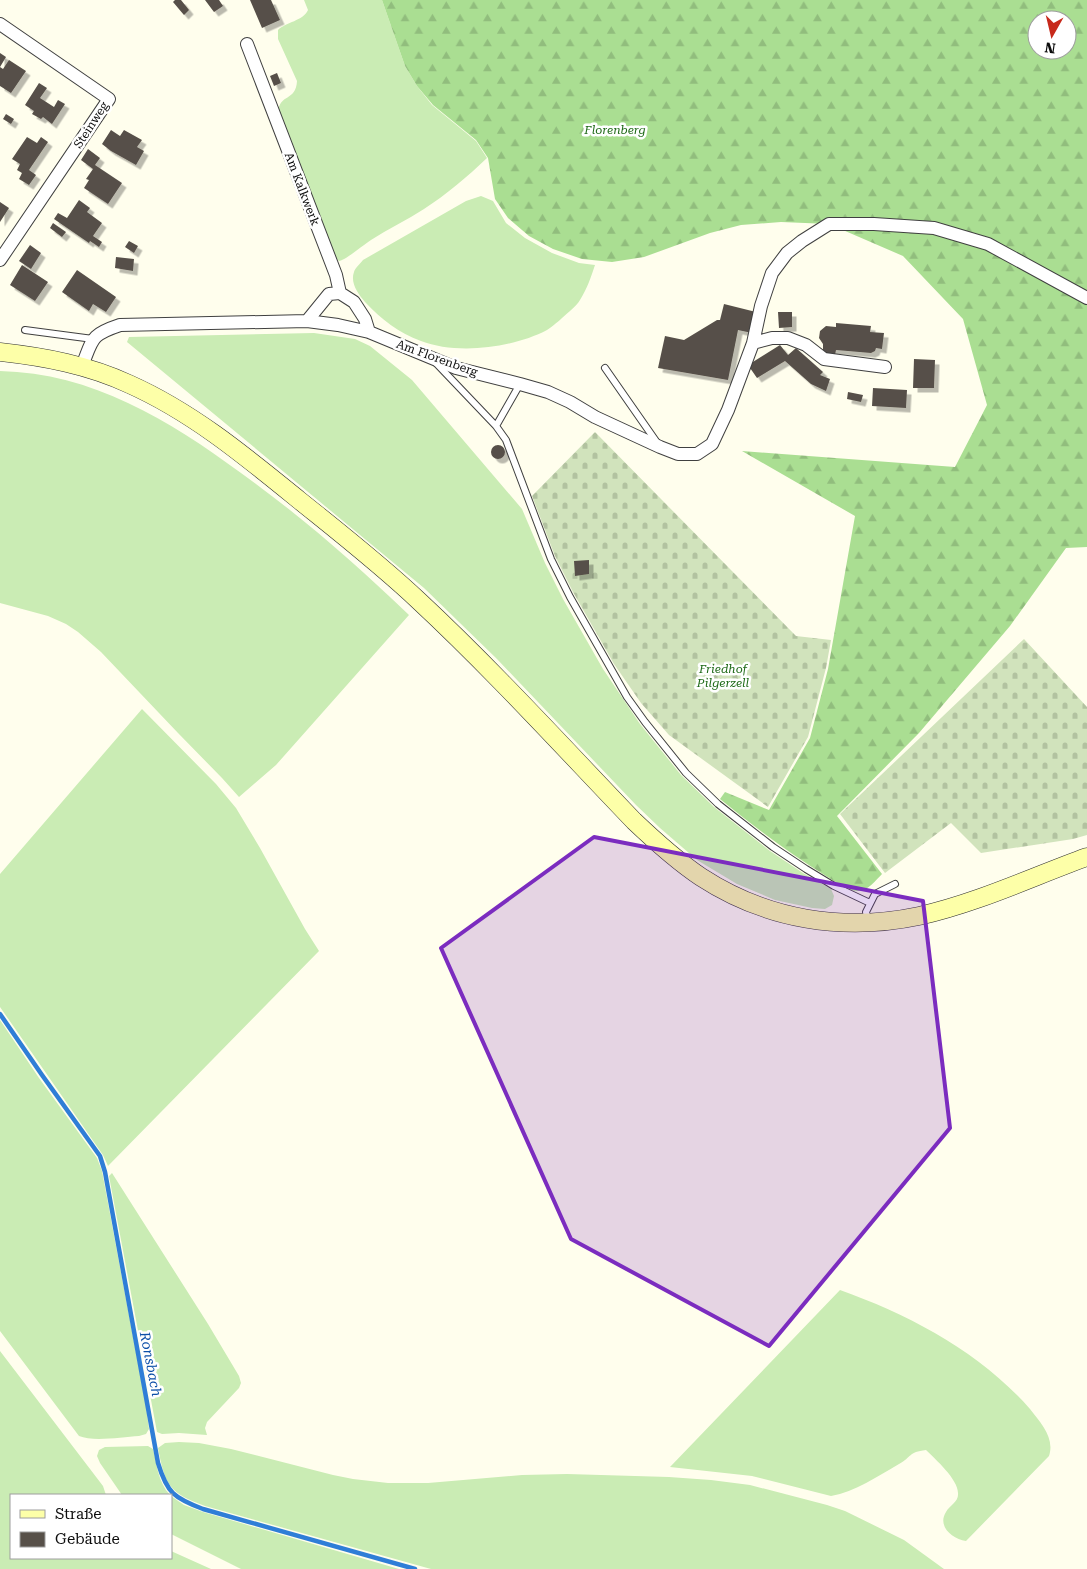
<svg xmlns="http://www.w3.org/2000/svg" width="1087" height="1569" viewBox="0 0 1087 1569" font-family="'Roboto Serif',serif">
<defs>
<pattern id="forest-firs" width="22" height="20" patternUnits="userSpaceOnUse" patternTransform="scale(1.25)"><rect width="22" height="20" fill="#aade92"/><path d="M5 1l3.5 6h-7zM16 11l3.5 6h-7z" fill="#91bd7d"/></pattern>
<pattern id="cemetery-stones" width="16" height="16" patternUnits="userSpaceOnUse" patternTransform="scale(1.25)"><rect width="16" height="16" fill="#d1e3bc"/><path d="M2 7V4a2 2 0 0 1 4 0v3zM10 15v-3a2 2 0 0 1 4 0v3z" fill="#b2c2a0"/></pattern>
<filter id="shadow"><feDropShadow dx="4.5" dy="4.5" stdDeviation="0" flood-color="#0004"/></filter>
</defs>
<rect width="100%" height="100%" fill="#fffeed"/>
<path fill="#caecb4" d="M304,0H382L405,66L417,86L432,105L476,141L487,158C467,177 447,194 424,209C407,220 388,229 371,240C363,245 346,260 339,261L333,255L278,113C279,93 296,102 297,81L278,39V30C286,22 303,21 308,10Z
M481,196L493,201L506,223L525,238L552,253L579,263L595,265C591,277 587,289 580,300C578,304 574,307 570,311C563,317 555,325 547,330C513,348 457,355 421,341C399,333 381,319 365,302C358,294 350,283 354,272C355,268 360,264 363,260L466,201Z
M314,333L355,339L370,346L412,380L522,509L545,563L563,599L603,669L640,724L681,775L714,807L770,851L803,873L831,889L834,896L832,905L825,909L812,908L775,900L737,884L697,860L660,828L636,805L497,659L424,588L127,342L129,337Z
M0,371C92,373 169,420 241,473C301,516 356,564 409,615L276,765L239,797L222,778L178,733L101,652L78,632L66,624L48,616L0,603Z
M142,709L216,784L236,808L260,848L305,929L319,951L108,1166L103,1155L0,1007V874Z
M0,1020L39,1078L97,1158L102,1171L146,1406L149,1429L146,1434L139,1436C122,1437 93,1442 79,1436L0,1331Z
M112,1173L208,1324L239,1376L241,1383L239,1388L207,1422L205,1428L207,1435L179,1433L162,1434L157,1432L109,1176Z
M840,1290C910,1315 980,1352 1030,1409C1041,1423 1055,1438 1049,1456L966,1541C952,1539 937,1526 946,1512C950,1505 959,1502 958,1493C958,1479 935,1459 926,1450C908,1452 912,1457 899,1464C878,1476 855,1492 831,1496L752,1476L670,1467Z
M0,1351L103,1486L106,1495H11V1558H171V1551L211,1569H0Z
M179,1442L199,1443L231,1449L333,1475L353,1479L388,1483H428L522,1475L567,1474L669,1477L711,1480L750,1485L827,1505L845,1511L904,1540L944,1569H431L205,1506C169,1493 165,1485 158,1448L165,1443Z
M148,1446L153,1449C157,1465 158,1482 170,1495H122L100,1463L97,1456L99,1450L105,1447Z
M171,1496L184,1505L203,1512L399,1569H241L171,1534Z"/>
<path fill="url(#forest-firs)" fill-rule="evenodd" d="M382,0H1087V547L1066,548L1010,626L919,733L837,816L882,874C876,880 867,892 857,891C849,891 834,881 826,876C789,853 754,827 720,799L725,792L769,810L810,738L828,669L855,516L742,451L955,467L987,405L963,319L903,256L829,224L781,222L741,225L710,233L644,257L612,262L582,259L553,249L529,236L508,218L495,199L488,158L476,140L433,105L417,86L405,66ZM1037,20H1067V50H1037Z"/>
<path fill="url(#cemetery-stones)" d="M595,432L796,636L831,640L826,668L808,737L768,807L669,735L641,703L614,664L573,592L555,556L532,496Z
M1024,639L1087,707V835L1073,839L981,853L951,823L885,873L840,814Z"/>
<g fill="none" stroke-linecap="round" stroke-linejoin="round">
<path stroke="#2f7ed7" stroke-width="4.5" d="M0,1014L42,1075L100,1156L105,1172L158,1463C167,1493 174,1498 203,1509L415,1569"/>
</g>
<path fill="#575049" filter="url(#shadow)" d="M175,0H181L189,10L184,15L173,2Z
M205,0H219L223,6L214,12Z
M250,0H271L280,20L262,28Z
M0,53L6,57L0,67Z
M9,60L26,71L11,93L0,86V67L3,69Z
M277,73L281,83L274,86L270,76Z
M39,83L47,88L40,98L54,107L58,100L65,104L52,124L43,117L41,119L32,114L34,111L25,105Z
M6,114L14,119L11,124L3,119Z
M111,130L120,136L124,130L142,140L137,147L144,151L136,165L111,151L102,144Z
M27,137L37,143L41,137L48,142L29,170L36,175L29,185L19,179L22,173L17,170L20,164L12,159Z
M88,149L100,158L95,165L122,183L108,204L84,188L89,180L86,179L93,169L81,160Z
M79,200L90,208L87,212L102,223L93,236L102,242L99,247L90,241L89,243L54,219L58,213L67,218Z
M0,202L9,208L0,222Z
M53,223L66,232L62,237L50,228Z
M129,241L138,246L134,253L125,247Z
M30,245L41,253L31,269L19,261Z
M116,257L134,259L133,271L115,268Z
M22,265L48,282L35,301L10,285Z
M77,270L116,297L106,312L93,304L89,311L62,292Z
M724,304L756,312L752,333L738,330L728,380L658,368L665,336L684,340L717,320H720Z
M778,312H792V327L779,328Z
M836,323L871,326L870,332L884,333L882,349L876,348L875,351L871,353L836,350L835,355L823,354V344L819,338L820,331L826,326L836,327Z
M780,345L788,355L796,348L823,372L820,375L830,379L826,391L811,384L785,361L757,378L748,365Z
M914,359L935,360L934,388H913Z
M873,388L907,390L906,408L872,406Z
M848,392L863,395L861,402L847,399Z
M491 452a7 7 0 1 1 14 0a7 7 0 1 1-14 0Z
M589,560V574L575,576L574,561Z"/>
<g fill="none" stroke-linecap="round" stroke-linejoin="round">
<g stroke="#404040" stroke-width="8">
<path id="lane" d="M25,330L93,339
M435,362L496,426L506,440L551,559L570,597L627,697L645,722L686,773L718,804L773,847L806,869L834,886L870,903
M605,368L658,444
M496,426L520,384
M868,921L866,912L875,894L895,884"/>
</g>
<g stroke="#404040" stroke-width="14">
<path id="street" d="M0,24L109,99L0,260
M247,44L336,275L340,293L329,294L307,321
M340,293L354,302L365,319L369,332
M753,343L772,338H788L806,345L824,359L885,367
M82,366C93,339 90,335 120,325L307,321L338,325L369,332L456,368L520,384L548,392L570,402L595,417L660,447L678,454H697L712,444L728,410L753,343L761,306L772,273L787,253L802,241L829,224H874L934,228L988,244L1087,298"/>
</g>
<g stroke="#2f2f2f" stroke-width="19">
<path id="secondary" d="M0,352C45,357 88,365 129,384C192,412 245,456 299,500C340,533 381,565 419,601C494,671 563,747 634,821C655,841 677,861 701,877C767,920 843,932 919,916C977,903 1032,877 1087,857"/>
</g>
<use href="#lane" stroke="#fff" stroke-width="6"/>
<use href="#street" stroke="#fff" stroke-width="12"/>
<use href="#secondary" stroke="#fdffa8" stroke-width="18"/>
</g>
<path fill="#7b2cbf" fill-opacity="0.2" stroke="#7b2cbf" stroke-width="4" stroke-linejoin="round" d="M594,837L923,901L950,1128L769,1346L571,1239L441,948Z"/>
<g text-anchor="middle" stroke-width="5" stroke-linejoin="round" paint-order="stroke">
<g font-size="12" fill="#0d0d0d" stroke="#fff">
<text transform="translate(91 125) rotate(-57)" y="4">Steinweg</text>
<text transform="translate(302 189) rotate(69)" y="4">Am Kalkwerk</text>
<text transform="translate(437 358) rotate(20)" y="4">Am Florenberg</text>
</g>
<g font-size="12" font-style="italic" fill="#1f6a18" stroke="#fff">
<text x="615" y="134">Florenberg</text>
<text x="723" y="673">Friedhof<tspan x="723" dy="14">Pilgerzell</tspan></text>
</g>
<g font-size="14" font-style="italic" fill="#0d50a8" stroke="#fff">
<text transform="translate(151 1364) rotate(79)" y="5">Ronsbach</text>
</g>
</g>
<rect x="10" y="1494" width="162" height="65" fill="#ffffff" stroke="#9e9e9e"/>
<rect x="20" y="1510" width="25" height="8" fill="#fdffa8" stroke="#9e9e9e"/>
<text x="55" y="1519" font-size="15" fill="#0d0d0d">Straße</text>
<rect x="20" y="1532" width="25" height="15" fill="#575049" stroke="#9e9e9e"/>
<text x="55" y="1544" font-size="15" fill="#0d0d0d">Gebäude</text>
<g transform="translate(1052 35) rotate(188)"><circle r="24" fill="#ffffff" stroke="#9e9e9e"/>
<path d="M0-4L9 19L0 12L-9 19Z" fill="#c7291b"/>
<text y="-8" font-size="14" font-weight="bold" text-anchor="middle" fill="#0d0d0d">N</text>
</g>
</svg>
